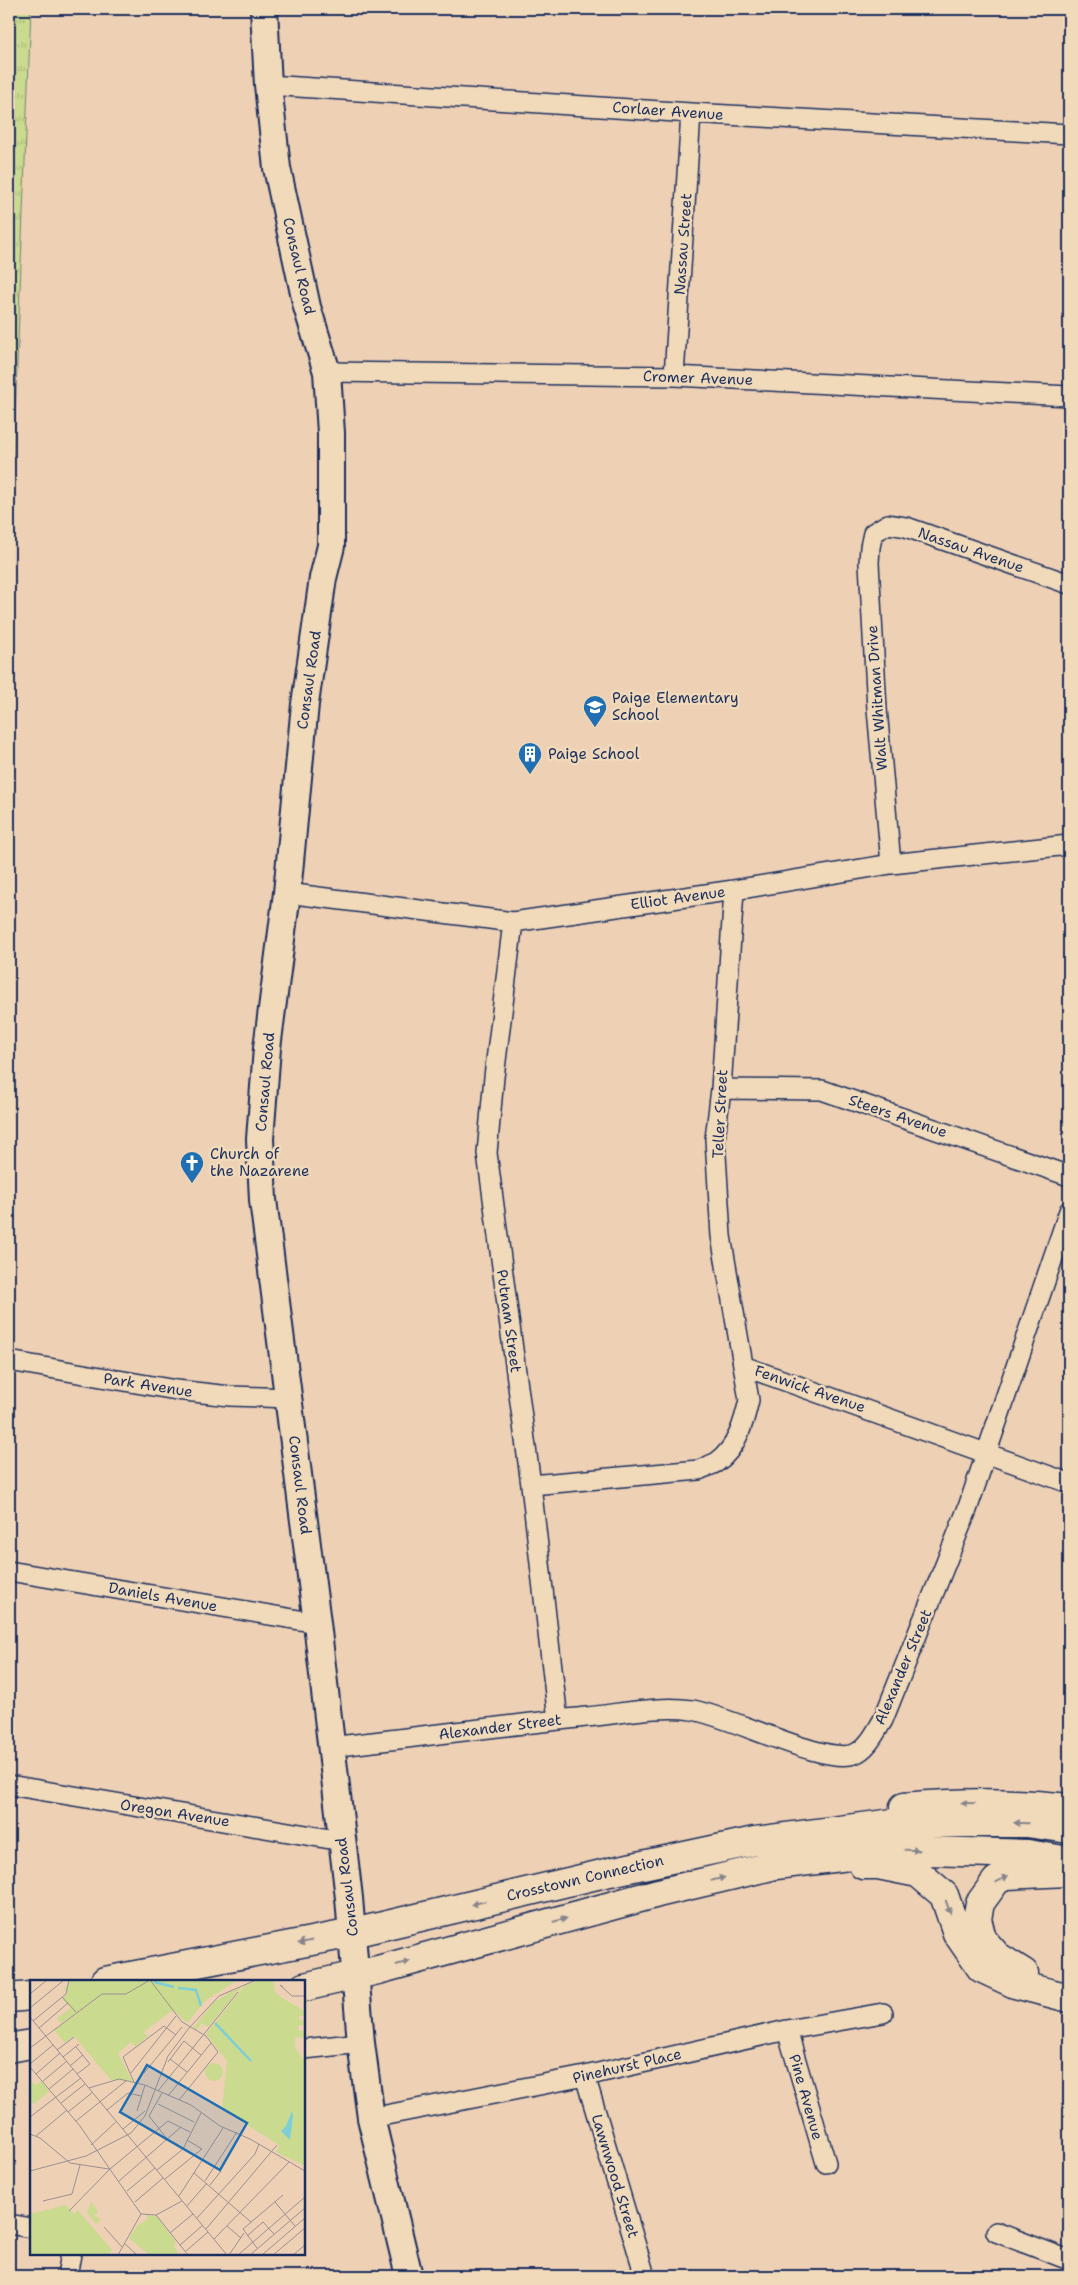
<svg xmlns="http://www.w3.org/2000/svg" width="1078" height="2285" viewBox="0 0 1078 2285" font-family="'Shantell Sans',sans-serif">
<defs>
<pattern id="grass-tufts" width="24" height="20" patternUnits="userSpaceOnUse" patternTransform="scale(1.25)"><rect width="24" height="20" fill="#cada8e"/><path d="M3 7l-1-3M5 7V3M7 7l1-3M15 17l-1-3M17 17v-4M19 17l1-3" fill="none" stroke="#adbb7d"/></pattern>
</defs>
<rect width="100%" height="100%" fill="#eed0b5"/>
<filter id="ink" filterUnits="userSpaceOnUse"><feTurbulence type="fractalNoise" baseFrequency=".02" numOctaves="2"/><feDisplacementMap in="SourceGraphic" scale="10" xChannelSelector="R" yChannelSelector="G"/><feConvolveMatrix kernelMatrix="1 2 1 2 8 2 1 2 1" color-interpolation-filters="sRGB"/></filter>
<g filter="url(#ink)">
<path fill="url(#grass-tufts)" stroke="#728476" d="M9,9H31L9,570Z"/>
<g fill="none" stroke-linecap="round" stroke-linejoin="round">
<g stroke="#1b2f5e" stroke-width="22">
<path id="street" d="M268,85L691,113L1069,134
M327,372L674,376L1069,396
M674,376L691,113
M891,864L877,709L869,563L870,547L873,533L888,524L906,527L1069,584
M287,893L513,922L734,890L891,864L1069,845
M513,922L494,1077L487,1153L531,1485L558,1720
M721,1089L822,1090L1069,1176
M9,1361L176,1390L230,1396L289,1398
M743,1366L1069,1483
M531,1485L699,1470C705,1467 712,1465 717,1462C737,1448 744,1422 749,1400L721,1236L715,1139L721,1089L734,890
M9,1571L317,1623
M331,1747C416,1737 501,1726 586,1717C619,1714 660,1705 692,1710C731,1716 824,1765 854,1754C868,1749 876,1731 883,1720L967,1510L1069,1211
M9,1785L342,1841
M787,2030L826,2163
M304,2049L361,2043
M585,2076L645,2276
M371,2118L585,2076L787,2030L883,2013
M9,2224L31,2228
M996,2232L1069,2260
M67,2276L71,2254"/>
</g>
<g stroke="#1b2f5e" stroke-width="30">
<path id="secondary" d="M264,9L268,85L277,168L307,307L327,372L331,433V546L323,578L305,704L287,893L267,1048L260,1139L263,1200L317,1623L349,1898L361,2043L371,2118L409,2276"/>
</g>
<g stroke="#1b2f5e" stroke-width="31">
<path id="highway" d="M904,1807C959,1802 1014,1802 1069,1808
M863,1865H878L918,1873L944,1895L957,1933L981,1968L1015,1984L1069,1998
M1024,1973L997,1956L982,1939L977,1919L980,1903L996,1881L1006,1875L1067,1872
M105,1981L353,1933L610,1872L755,1841L893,1823H1027L1069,1829
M304,1987L378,1970L658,1893L776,1865L897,1850L1028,1854L1069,1861
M9,1998L31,1996
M9,2048L31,2044"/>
</g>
<use href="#street" stroke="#f1daba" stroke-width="19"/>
<use href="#secondary" stroke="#f1daba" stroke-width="26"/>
<use href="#highway" stroke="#f1daba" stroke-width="28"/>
</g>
<defs><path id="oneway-solid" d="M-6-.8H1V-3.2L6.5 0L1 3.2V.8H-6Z" transform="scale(1.25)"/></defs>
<g fill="#86848c">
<use href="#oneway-solid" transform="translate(968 1803) rotate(-179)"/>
<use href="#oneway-solid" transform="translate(1021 1823) rotate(-179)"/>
<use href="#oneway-solid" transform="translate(912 1850) rotate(2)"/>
<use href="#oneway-solid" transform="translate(718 1879) rotate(-13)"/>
<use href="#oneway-solid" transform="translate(1002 1879) rotate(-30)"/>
<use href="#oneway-solid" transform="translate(478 1903) rotate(167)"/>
<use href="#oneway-solid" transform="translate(948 1907) rotate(71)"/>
<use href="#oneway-solid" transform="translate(560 1920) rotate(-15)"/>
<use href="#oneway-solid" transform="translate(305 1942) rotate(169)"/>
<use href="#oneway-solid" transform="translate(403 1963) rotate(-15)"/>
</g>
</g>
<defs>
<g id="school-pin" transform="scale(1.25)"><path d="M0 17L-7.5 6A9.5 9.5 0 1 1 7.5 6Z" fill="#1f6fb2" stroke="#f1daba"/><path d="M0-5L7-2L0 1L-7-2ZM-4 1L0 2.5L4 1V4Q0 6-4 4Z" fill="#fff"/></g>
<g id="building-pin" transform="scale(1.25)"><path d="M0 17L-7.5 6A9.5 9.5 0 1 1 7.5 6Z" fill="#1f6fb2" stroke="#f1daba"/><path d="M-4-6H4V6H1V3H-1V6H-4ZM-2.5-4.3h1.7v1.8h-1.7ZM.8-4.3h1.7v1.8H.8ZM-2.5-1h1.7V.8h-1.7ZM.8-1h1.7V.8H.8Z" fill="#fff"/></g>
<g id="church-pin" transform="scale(1.25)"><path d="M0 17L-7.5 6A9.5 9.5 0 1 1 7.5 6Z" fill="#1f6fb2" stroke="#f1daba"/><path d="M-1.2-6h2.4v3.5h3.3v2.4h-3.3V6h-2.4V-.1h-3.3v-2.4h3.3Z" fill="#fff"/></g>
</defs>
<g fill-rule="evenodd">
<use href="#school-pin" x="595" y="707"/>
<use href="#building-pin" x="530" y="754"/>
<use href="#church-pin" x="192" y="1163"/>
</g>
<g text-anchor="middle" stroke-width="5" stroke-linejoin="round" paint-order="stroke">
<g font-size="15" fill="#1b2f5e" stroke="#f1daba">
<text transform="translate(668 111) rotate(4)" y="5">Corlaer Avenue</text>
<text transform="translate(683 244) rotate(-86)" y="5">Nassau Street</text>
<text transform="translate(299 266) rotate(77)" y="5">Consaul Road</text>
<text transform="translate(698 378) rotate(2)" y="5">Cromer Avenue</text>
<text transform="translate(971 550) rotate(19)" y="5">Nassau Avenue</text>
<text transform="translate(309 680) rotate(-82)" y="5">Consaul Road</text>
<text transform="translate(877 698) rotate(-94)" y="5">Walt Whitman Drive</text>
<text transform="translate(678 898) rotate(-8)" y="5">Elliot Avenue</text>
<text transform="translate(265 1082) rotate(-85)" y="5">Consaul Road</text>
<text transform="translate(720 1114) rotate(-87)" y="5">Teller Street</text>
<text transform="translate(898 1116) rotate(19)" y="5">Steers Avenue</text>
<text transform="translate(509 1321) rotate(82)" y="5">Putnam Street</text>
<text transform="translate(148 1385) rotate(9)" y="5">Park Avenue</text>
<text transform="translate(810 1389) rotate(19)" y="5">Fenwick Avenue</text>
<text transform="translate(300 1485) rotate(83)" y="5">Consaul Road</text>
<text transform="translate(163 1597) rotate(10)" y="5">Daniels Avenue</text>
<text transform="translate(903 1667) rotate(-67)" y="5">Alexander Street</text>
<text transform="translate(500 1727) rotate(-7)" y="5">Alexander Street</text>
<text transform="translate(175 1813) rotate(9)" y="5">Oregon Avenue</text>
<text transform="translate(585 1878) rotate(-13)" y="5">Crosstown Connection</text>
<text transform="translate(347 1887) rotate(-97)" y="5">Consaul Road</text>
<text transform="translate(627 2066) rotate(-13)" y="5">Pinehurst Place</text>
<text transform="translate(806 2097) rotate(74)" y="5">Pine Avenue</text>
<text transform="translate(615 2176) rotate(73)" y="5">Lawnwood Street</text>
</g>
<g font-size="15" fill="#1b2f5e" stroke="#f1daba" text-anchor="start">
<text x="612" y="703">Paige Elementary<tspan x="612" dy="17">School</tspan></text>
<text x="548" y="759">Paige School</text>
<text x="210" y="1159">Church of<tspan x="210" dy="17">the Nazarene</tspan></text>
</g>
</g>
<g transform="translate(30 1980)">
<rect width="275" height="275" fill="#eed0b5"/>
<path d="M231,0H238L265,57V68L275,81V186L246,172L249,165L192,129L197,81L176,54L215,5ZM36,225L44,234L48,230L82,270L78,275H0V234Z" fill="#cada8e"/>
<path d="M238,0H243L245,12L252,18L275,31V36H269L270,40L275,41V46L268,45V50L275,51V58L265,57Z" fill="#cada8e"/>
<path d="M73,15L88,31L92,28L103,39L100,43L118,56L105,67L101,62L88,73L102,101L81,100L44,56L35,63L24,50ZM0,101L6,105L11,101L19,111L4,124L0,120ZM116,234L127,237L146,262L144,265L149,275H119L99,258L108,245L118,239Z" fill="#cada8e"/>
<path d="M37,0H208L176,20L157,43L143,30L111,54L99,42L103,39L93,28L88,31L73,15L31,43L27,38L41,28L32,19L38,13L34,8L40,4ZM213,5L178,47L171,43L167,50L163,48L184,22ZM175 92a9 9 0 1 1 18 0a9 9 0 1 1-18 0Z" fill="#cada8e"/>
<path d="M137,4L146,16L138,22L129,10ZM144 27a7 7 0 1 1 14 0a7 7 0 1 1-14 0ZM61,222L68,231L64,236L71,239L66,244L57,233Z" fill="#cada8e"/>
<path d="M262,131L263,136L260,160L251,151L256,146Z" fill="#7eced8"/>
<path fill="none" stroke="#7eced8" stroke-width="2.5" d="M124,2L144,7M148,8L166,10L171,26M185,43L221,81"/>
<path fill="none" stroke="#9a9092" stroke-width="1" d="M120,0L152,42L176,56L188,72L149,120M253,7L250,5L262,16H275M0,14L17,0M32,17L46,32M0,28L34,0M0,37L197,275M3,41L36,14L39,0M9,48L38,23M46,67L60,84L47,94M0,68L72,14H96L120,0M27,70L44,57M33,77L49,64M140,79L157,92M138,82L154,61L171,75M0,84L23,65M40,86L53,75M0,87L50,146L111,234M101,93L146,36M114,93L152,47M6,94L30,73M13,101L37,81M104,102L93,77L134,46L146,55M59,108L89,99L115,105L161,125L190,146L220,159L275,191M19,109L43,89M128,111L208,12M132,113L119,136L138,160M138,116L181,63M31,123L55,104M128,124L164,142M77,130L98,113L111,116M107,131L115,105M38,132L63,112M0,137L51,98M46,141L96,101M138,141L160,152M93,149L115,131M0,154L10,158L40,183L79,189M6,156L37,130M61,165L87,141M127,190L153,169L171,133M0,191L56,176L101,153L115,136L138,76L159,48L189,16L226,0M164,193L221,242M135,199L172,169L157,160M89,201L151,147M175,201L207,152M180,205L191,191M97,211L125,188M42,214L50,185M149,216L193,148M13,221L42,214M105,222L133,198M245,222L265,246M157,226L177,203M39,231L80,189L138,141M111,234L126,235L158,275M126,235L152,221M167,238L225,174L229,164M197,246L211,258M74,247L92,267M176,249L247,165M140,253L163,234M217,256L233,242L244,254M184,259L259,182M94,263L107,275M150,265L173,245M227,268L213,249L253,215M156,271L178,252M88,275L111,234M199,275L214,253M208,275L275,217M220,275L275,228M232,275L275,238M243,275L275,248M263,275L275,265"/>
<path fill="#1f6fb2" fill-opacity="0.15" stroke="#1f6fb2" stroke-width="2.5" d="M117,85L217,143L190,190L90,132Z"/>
<rect width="275" height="275" fill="none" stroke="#1b2f5e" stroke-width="2.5"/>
</g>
<rect width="1078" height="2285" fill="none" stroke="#f1daba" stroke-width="30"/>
<rect x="15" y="15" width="1048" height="2255" fill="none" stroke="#1b2f5e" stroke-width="2" filter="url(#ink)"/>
</svg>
